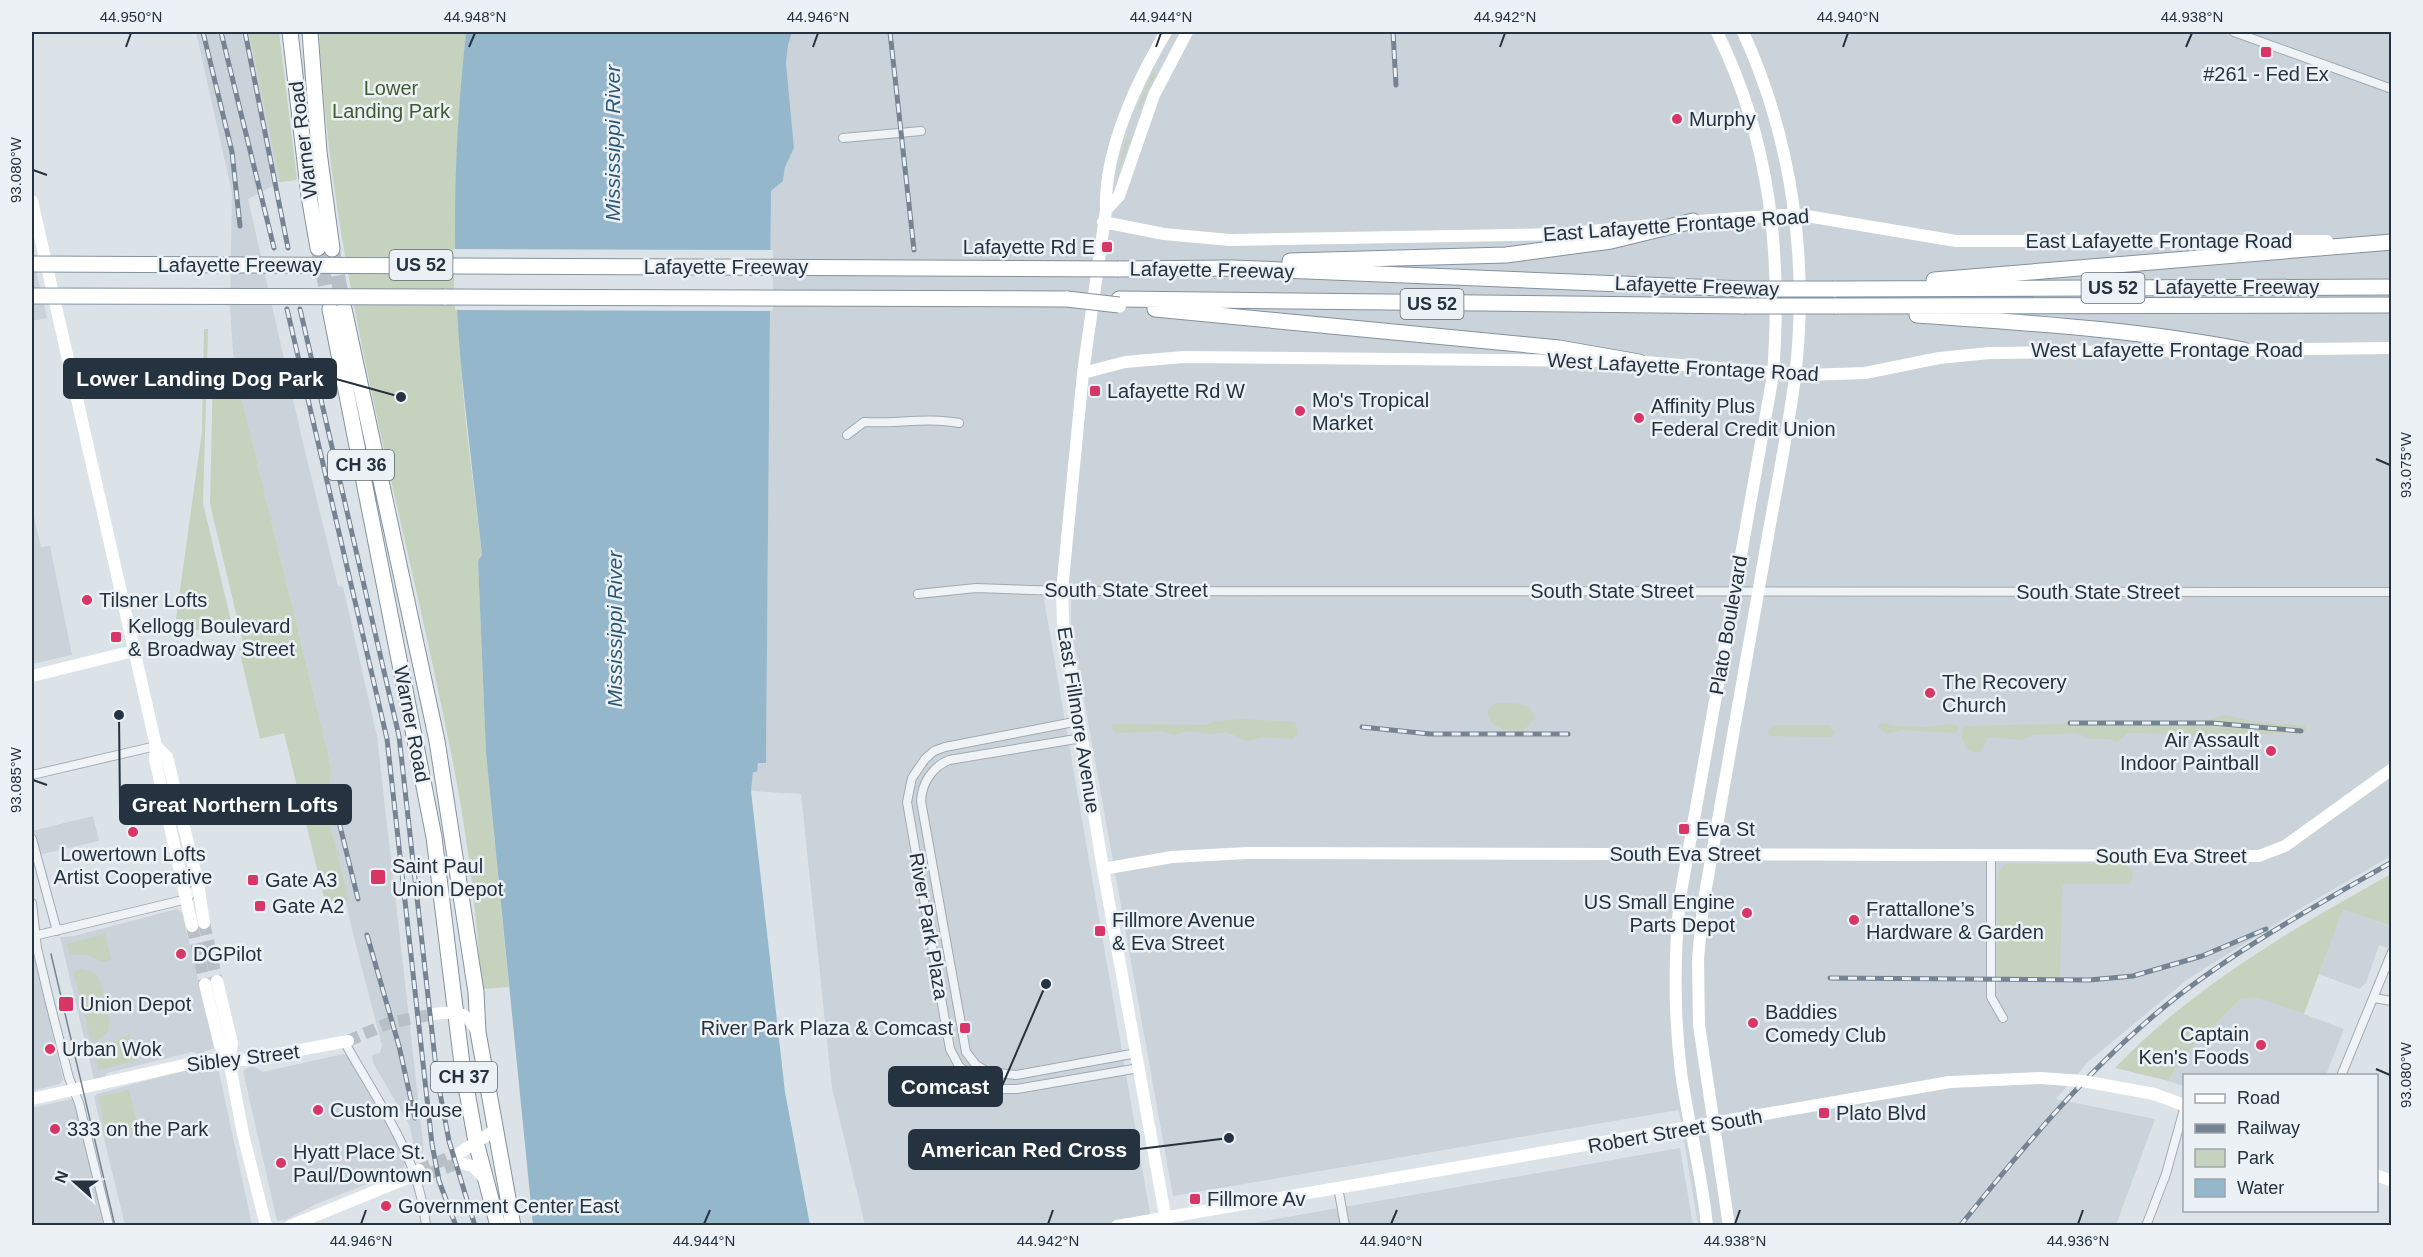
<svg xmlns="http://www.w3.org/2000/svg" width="2423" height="1257" viewBox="0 0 2423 1257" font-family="Helvetica,sans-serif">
<rect width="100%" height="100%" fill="#dce3e8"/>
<path fill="#cad2da" d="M196,32H249L280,182L248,199L303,443L338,586L343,587L377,736L424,1151L415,1155L410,1126L373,1063L372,1055L380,1053L382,1045L354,938L346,902L349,901L329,819L331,766L234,367L230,307L232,193Z
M792,32H2391V856L2301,908L2188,979L2089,1061L2056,1099L2155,1119L2116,1225H1698L1679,1110L1173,1196L1071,627V598L1044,599L1152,1225H865L832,1088L801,794L751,791L753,772L758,763L766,762L771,191L783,181L785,167L794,148L786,63L788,45Z
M32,253L47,318L32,321Z
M32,508L41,547L50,546L72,655L32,664Z
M93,816L99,841L38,855L32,831Z
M2343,908L2387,925L2391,915V949L2379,945L2366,983L2359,989L2319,974Z
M177,909L182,913L214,1048L199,1054L192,1052L107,1073L104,1078L94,1079L60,937L74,936Z
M32,947L63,1079L60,1084L32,1091Z
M2256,996L2344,1029L2326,1075L2184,1076V1086L2169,1081L2179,1061L2241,999Z
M343,1054L347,1055L396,1136L406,1163L402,1170L316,1204L286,1220L277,1221L243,1071L252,1066L263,1072Z
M189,1069H216L219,1072L252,1225H125L94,1097L97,1094Z
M71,1099L76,1100L105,1225H32V1108Z
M1680,1148L1693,1225L1236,1226Z"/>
<path fill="#c5d2bd" d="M249,32H279L297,180L280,182Z
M319,32H466C454,141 454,250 461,360C464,425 475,491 482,556L478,561L486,753L509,987L483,989C478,964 479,945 476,921C470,858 460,794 447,733C400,499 331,270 319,32Z
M1152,72L1156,74L1139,111L1137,108Z
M1129,138L1130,141L1117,175L1126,139Z
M204,329H208L203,503L235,638C219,622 203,629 183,633L184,620L176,619L202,431Z
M234,367L331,766L329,819L349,901L326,906L284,733L260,739L239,649L244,647L210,504L213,372Z
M1496,703C1511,704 1530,700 1535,718L1523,731C1508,732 1487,728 1488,710Z
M2226,715L2251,721L2305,726L2306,732L2190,737L2184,734L2134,733H2128L2117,742L2110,739H2091L2076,733L2034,735L2022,740L1988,737L1982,750L1977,753L1966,748L1962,737L1963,726L2066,724L2181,726Z
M1244,719L1295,722L1298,734L1292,739L1264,737L1247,741L1227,732L1211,734L1188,731L1174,735L1163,731L1116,733L1112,728V724L1206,725L1214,721Z
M1881,723L1897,726L1926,727L1950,724L1959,726L1956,733L1902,730L1887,734L1878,727Z
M1775,725H1830L1835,734L1829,737L1770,736L1767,730Z
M2005,864H2126L2133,871L2132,881L2129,884H2062L2060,980L1997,979V875Z
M2391,874V915L2388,925L2343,909L2304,1014L2256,997L2241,999L2179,1061L2169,1081L2115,1068C2192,987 2294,928 2391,874Z
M105,934L111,960L103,962L88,955H70L67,944Z
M80,969L93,972L99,978L110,1021L108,1032L95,1042L91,1040L74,975V972Z
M129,1035L135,1061L98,1070L96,1058C107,1050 117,1038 129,1035Z
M129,1090L139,1132L108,1139L98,1097Z"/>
<path fill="#94b7cb" d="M466,32H792L788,45L786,63L794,148L785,167L783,181L771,191L766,763H758L757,772H753L751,791L785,1092L810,1225H533L486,753L478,561L482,555C475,492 467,428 461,365C451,254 454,141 466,32Z"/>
<path fill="#dce3e8" d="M453,249L773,250V311L455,310Z"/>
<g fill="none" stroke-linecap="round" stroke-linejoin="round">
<path stroke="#b7c0c6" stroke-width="12" stroke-dasharray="12 6" stroke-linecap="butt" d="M204,923L217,981
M192,926L205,984
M348,1041L389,1023L434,1014
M419,1170L458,1154
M428,1174L459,1163"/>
<path stroke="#b7c0c6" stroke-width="15" stroke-dasharray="15 8" stroke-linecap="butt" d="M318,248L330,307
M333,253L344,309"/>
<g stroke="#a1aab2" stroke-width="10">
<path id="street" d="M2234,32L2392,89
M843,138L921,131
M847,435L864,422C896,424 927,417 959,423
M918,594L976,588L1062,591L2392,592
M1079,721L945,747L934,751L925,759L912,778L907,802L944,1015L950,1049L959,1066L982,1085L996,1089H1017L1139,1068
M1082,738L949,760C932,767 922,783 921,801L966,1052L976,1065L988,1072L1016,1075L1137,1053
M32,775L156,746
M32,839L57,931
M1991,856V997L2003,1018
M32,903L37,948L49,999L69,1078L79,1103L109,1226
M34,936L187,899L198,885
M2374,998L2392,1001
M345,1043C378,1102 419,1156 426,1226
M2341,1076L2392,952
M1338,1187L1345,1226
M2146,1226L2166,1174L2184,1109"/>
</g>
<g stroke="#8392a0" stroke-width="17">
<path id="highway" d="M290,32L309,196L318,248
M310,32L319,152L332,249
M1290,261L1506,255L1611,241L1693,221
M1119,269L1233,268L1744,289
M1934,280L2392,242
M1834,289L2392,287
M444,297L1067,299
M1119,299L1744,306
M1835,306L2392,305
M330,309L434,837L462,1064L476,1142L498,1226
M344,309L437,741L476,992L478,1032L513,1226
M1155,309L1559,348L1639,362
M1917,315C2027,323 2136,329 2244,350"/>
</g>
<use href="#street" stroke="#eff3f6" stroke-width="8"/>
<path stroke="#fff" stroke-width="12" d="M1166,32C1136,83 1104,149 1106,210L1083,373L1062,591L1063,622L1103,869L1167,1226
M32,201L156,746L155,759L192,926
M1106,210L1119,196L1154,95L1187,32
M1103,222L1164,234L1230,240L1561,234L1652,225
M1684,222L1795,214L1956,241H2327
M2235,350L2392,348
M1632,361L1805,375L1865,373L1939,358L1990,353L2218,350
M1083,373L1125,362L1183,357L1605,361
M32,676L133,651
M156,746L167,757L198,884L204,923
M1103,869L1172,857L1247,853L2259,856L2285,846L2392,769
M217,981L232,1043L229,1060L243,1134L266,1226
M205,984L220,1045L229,1060
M434,1014C455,1011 467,1011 477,1031
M2154,1094L2184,1105
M32,1099L184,1065L212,1060H246L348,1041
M458,1154L495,1130
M459,1163L473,1166L485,1179
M2376,1175L2392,1181
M290,1226L415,1175L419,1170
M1117,1226L1950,1082L2040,1078
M1707,1226C1702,1174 1688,1123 1681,1072C1674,1014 1674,955 1680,898L1773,375C1782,254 1771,142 1717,32
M1729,1226L1699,1025L1698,959L1703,905C1723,792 1743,679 1763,565C1773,503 1787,440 1795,377C1809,260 1792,139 1743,32"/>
<use href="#highway" stroke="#fff" stroke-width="15"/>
<path stroke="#758493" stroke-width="1.5" d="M51,954L115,1226"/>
<g stroke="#758493" stroke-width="5">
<path id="rail" d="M203,32L232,152L240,226
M221,32L274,248
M245,32L288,248
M890,32L914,250
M1393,32L1396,85
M287,309L387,739L432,1144L439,1181L456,1226
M300,309L399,736L437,1077L449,1141L475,1226
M2070,723H2212L2301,731
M1362,727L1430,734H1568
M339,822L358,899
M367,935L399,1046L415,1118
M1830,978L2089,980L2133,976L2202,956L2266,929
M1960,1226C2020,1151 2084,1074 2158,1012C2229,953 2312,908 2392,862"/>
</g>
<use href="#rail" stroke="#ecf1f5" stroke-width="3" stroke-dasharray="9" stroke-linecap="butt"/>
<g stroke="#8392a0" stroke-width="17" stroke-linecap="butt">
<path id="highway-bridge" d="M32,264L1119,269
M1744,289H1834
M32,296L444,297
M1067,299L1119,305
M1744,306H1835"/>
</g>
<path stroke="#fff" stroke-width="12" d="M2040,1078L2083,1081L2154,1094"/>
<use href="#highway-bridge" stroke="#fff" stroke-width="15"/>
</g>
<path fill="none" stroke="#25323f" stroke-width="2" d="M126,47L131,33M469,47L475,33M813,47L818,33M1156,47L1161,33M1500,47L1505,33M1843,47L1848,33M2186,47L2192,33M33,170L47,175M2376,459L2390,465M33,780L47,785M2376,1069L2390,1075M361,1224L366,1210M704,1224L710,1210M1048,1224L1053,1210M1391,1224L1397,1210M1735,1224L1740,1210M2078,1224L2083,1210"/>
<g fill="#d93566" stroke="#ecf1f5" stroke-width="2">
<rect x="2260" y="46" width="12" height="12" rx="3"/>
<circle cx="1677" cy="119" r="6"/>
<rect x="1101" y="241" width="12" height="12" rx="3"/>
<rect x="1089" y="385" width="12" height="12" rx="3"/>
<circle cx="1300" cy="411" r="6"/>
<circle cx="1639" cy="418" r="6"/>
<circle cx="87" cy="600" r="6"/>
<rect x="110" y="631" width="12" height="12" rx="3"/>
<circle cx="1930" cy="693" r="6"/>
<circle cx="2271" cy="751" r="6"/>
<rect x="1678" y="823" width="12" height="12" rx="3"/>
<circle cx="133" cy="832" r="6"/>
<rect x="370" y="869" width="16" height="16" rx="3"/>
<rect x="247" y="874" width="12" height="12" rx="3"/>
<rect x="254" y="900" width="12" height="12" rx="3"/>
<circle cx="1747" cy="913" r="6"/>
<circle cx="1854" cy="920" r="6"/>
<rect x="1094" y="925" width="12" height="12" rx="3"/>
<circle cx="181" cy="954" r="6"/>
<rect x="58" y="996" width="16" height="16" rx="3"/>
<circle cx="1753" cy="1023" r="6"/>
<rect x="959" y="1022" width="12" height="12" rx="3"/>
<circle cx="2261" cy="1045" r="6"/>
<circle cx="50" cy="1049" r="6"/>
<circle cx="318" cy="1110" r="6"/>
<rect x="1818" y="1107" width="12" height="12" rx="3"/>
<circle cx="55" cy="1129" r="6"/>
<circle cx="281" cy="1163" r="6"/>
<rect x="1189" y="1193" width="12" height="12" rx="3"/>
<circle cx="386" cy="1206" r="6"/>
</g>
<g text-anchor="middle" stroke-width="5" stroke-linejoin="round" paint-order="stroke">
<g fill="#ecf1f5" stroke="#616b76" stroke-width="1.5">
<rect x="389.5" y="250" width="63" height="30" rx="4.5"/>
<rect x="2081.5" y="273" width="63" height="30" rx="4.5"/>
<rect x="1400.5" y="289" width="63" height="30" rx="4.5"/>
<rect x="328" y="450" width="66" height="30" rx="4.5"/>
<rect x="431" y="1062" width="66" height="30" rx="4.5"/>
</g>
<g font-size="18" font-weight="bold" fill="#25323f">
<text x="421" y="271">US 52</text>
<text x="2113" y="294">US 52</text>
<text x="1432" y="310">US 52</text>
<text x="361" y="471">CH 36</text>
<text x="464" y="1083">CH 37</text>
</g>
<g font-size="20" fill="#25323f" stroke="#ecf1f5" text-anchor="start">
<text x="2266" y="81" text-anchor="middle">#261 - Fed Ex</text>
<text x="1689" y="126">Murphy</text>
<text x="1095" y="254" text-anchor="end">Lafayette Rd E</text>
<text x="1107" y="398">Lafayette Rd W</text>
<text x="1312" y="407">Mo's Tropical<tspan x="1312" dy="23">Market</tspan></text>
<text x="1651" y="413">Affinity Plus<tspan x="1651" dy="23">Federal Credit Union</tspan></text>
<text x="99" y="607">Tilsner Lofts</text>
<text x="128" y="633">Kellogg Boulevard<tspan x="128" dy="23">&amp; Broadway Street</tspan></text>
<text x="1942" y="689">The Recovery<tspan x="1942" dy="23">Church</tspan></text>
<text x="2259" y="747" text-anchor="end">Air Assault<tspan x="2259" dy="23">Indoor Paintball</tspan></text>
<text x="1696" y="836">Eva St</text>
<text x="133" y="861" text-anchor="middle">Lowertown Lofts<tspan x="133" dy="23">Artist Cooperative</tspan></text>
<text x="392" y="873">Saint Paul<tspan x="392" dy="23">Union Depot</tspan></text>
<text x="265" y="887">Gate A3</text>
<text x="1735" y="909" text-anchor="end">US Small Engine<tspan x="1735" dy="23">Parts Depot</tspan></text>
<text x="272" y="913">Gate A2</text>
<text x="1866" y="916">Frattallone’s<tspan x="1866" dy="23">Hardware &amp; Garden</tspan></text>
<text x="1112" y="927">Fillmore Avenue<tspan x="1112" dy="23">&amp; Eva Street</tspan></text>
<text x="193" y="961">DGPilot</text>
<text x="80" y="1011">Union Depot</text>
<text x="1765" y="1019">Baddies<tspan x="1765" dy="23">Comedy Club</tspan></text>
<text x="953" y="1035" text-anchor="end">River Park Plaza &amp; Comcast</text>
<text x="2249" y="1041" text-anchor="end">Captain<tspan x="2249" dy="23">Ken's Foods</tspan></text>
<text x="62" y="1056">Urban Wok</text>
<text x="330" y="1117">Custom House</text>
<text x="1836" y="1120">Plato Blvd</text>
<text x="67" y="1136">333 on the Park</text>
<text x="293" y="1159">Hyatt Place St.<tspan x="293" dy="23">Paul/Downtown</tspan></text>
<text x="1207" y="1206">Fillmore Av</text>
<text x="398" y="1213">Government Center East</text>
</g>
<g font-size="20" fill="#3f5c31" stroke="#ecf1f5">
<text x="391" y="95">Lower<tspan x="391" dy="23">Landing Park</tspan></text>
</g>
<g font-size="20" fill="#25323f" stroke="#ecf1f5">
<text transform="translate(303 140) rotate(-97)" y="7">Warner Road</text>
<text transform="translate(1676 225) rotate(-4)" y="7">East Lafayette Frontage Road</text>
<text x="2159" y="248">East Lafayette Frontage Road</text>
<text x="240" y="272">Lafayette Freeway</text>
<text x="726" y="274">Lafayette Freeway</text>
<text transform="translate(1212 270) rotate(1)" y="7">Lafayette Freeway</text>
<text transform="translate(1697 286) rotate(2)" y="7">Lafayette Freeway</text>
<text x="2237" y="294">Lafayette Freeway</text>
<text x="2167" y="357">West Lafayette Frontage Road</text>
<text transform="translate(1683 367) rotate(3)" y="7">West Lafayette Frontage Road</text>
<text x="1126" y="597">South State Street</text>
<text x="1612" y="598">South State Street</text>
<text x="2098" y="599">South State Street</text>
<text transform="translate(1728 625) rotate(-80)" y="7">Plato Boulevard</text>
<text transform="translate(1079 720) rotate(81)" y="7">East Fillmore Avenue</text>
<text transform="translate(412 724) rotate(79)" y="7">Warner Road</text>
<text x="1685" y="861">South Eva Street</text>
<text x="2171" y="863">South Eva Street</text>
<text transform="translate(929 926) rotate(80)" y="7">River Park Plaza</text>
<text transform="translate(243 1058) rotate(-7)" y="7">Sibley Street</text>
<text transform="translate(1675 1131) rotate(-10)" y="7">Robert Street South</text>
</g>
<g font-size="21" font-style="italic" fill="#2c5876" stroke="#ecf1f5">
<text transform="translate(613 143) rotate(-90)" y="7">Mississippi River</text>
<text transform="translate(615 629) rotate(-90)" y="7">Mississippi River</text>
</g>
</g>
<path fill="none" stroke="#25323f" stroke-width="2" d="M401 397L336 379M119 715L120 805M1046 984L1002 1086M1229 1138L1139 1149"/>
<g fill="#25323f" stroke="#ecf1f5" stroke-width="2">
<circle cx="401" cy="397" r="6"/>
<circle cx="119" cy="715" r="6"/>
<circle cx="1046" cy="984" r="6"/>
<circle cx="1229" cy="1138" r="6"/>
</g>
<g fill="#25323f" stroke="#25323f" stroke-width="2">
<rect x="64" y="359" width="272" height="39" rx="6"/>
<rect x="120" y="785" width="231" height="39" rx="6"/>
<rect x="889" y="1067" width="113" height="39" rx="6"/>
<rect x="909" y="1130" width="230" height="39" rx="6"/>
</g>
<g font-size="21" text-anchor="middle" font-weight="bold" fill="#fff">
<text x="200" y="386">Lower Landing Dog Park</text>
<text x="235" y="812">Great Northern Lofts</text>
<text x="945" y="1094">Comcast</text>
<text x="1024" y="1157">American Red Cross</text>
</g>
<rect width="2423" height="1257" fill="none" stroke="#ecf1f5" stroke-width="66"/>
<rect x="2183" y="1074" width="195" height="138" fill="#ecf1f5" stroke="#9ca5ac" stroke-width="1.5"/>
<rect x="2195" y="1094" width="30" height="9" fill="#ffffff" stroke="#9ca5ac" stroke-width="1.5"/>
<text x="2237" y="1104" font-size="18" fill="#25323f">Road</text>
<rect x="2195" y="1124" width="30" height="9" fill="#758493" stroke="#9ca5ac" stroke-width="1.5"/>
<text x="2237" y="1134" font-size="18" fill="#25323f">Railway</text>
<rect x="2195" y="1149" width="30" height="18" fill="#c5d2bd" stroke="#9ca5ac" stroke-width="1.5"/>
<text x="2237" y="1164" font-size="18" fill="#25323f">Park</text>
<rect x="2195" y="1179" width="30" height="18" fill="#94b7cb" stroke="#9ca5ac" stroke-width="1.5"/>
<text x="2237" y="1194" font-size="18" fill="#25323f">Water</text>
<g transform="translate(75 1182) rotate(291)" stroke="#ecf1f5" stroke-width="4.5" paint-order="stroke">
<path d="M0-4.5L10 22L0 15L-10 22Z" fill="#25323f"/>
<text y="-9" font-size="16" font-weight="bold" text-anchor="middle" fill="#25323f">N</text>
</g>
<rect x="33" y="33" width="2357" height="1191" fill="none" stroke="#25323f" stroke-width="2"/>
<g font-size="15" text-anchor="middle" fill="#25323f">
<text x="131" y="22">44.950°N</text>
<text x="475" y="22">44.948°N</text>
<text x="818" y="22">44.946°N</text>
<text x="1161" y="22">44.944°N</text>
<text x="1505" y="22">44.942°N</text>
<text x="1848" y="22">44.940°N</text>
<text x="2192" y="22">44.938°N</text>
<text transform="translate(16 170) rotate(-90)" y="5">93.080°W</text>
<text transform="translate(2406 465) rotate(-90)" y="5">93.075°W</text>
<text transform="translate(16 780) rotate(-90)" y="5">93.085°W</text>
<text transform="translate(2406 1075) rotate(-90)" y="5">93.080°W</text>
<text x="361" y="1246">44.946°N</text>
<text x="704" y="1246">44.944°N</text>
<text x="1048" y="1246">44.942°N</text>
<text x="1391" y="1246">44.940°N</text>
<text x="1735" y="1246">44.938°N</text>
<text x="2078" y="1246">44.936°N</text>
</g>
</svg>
